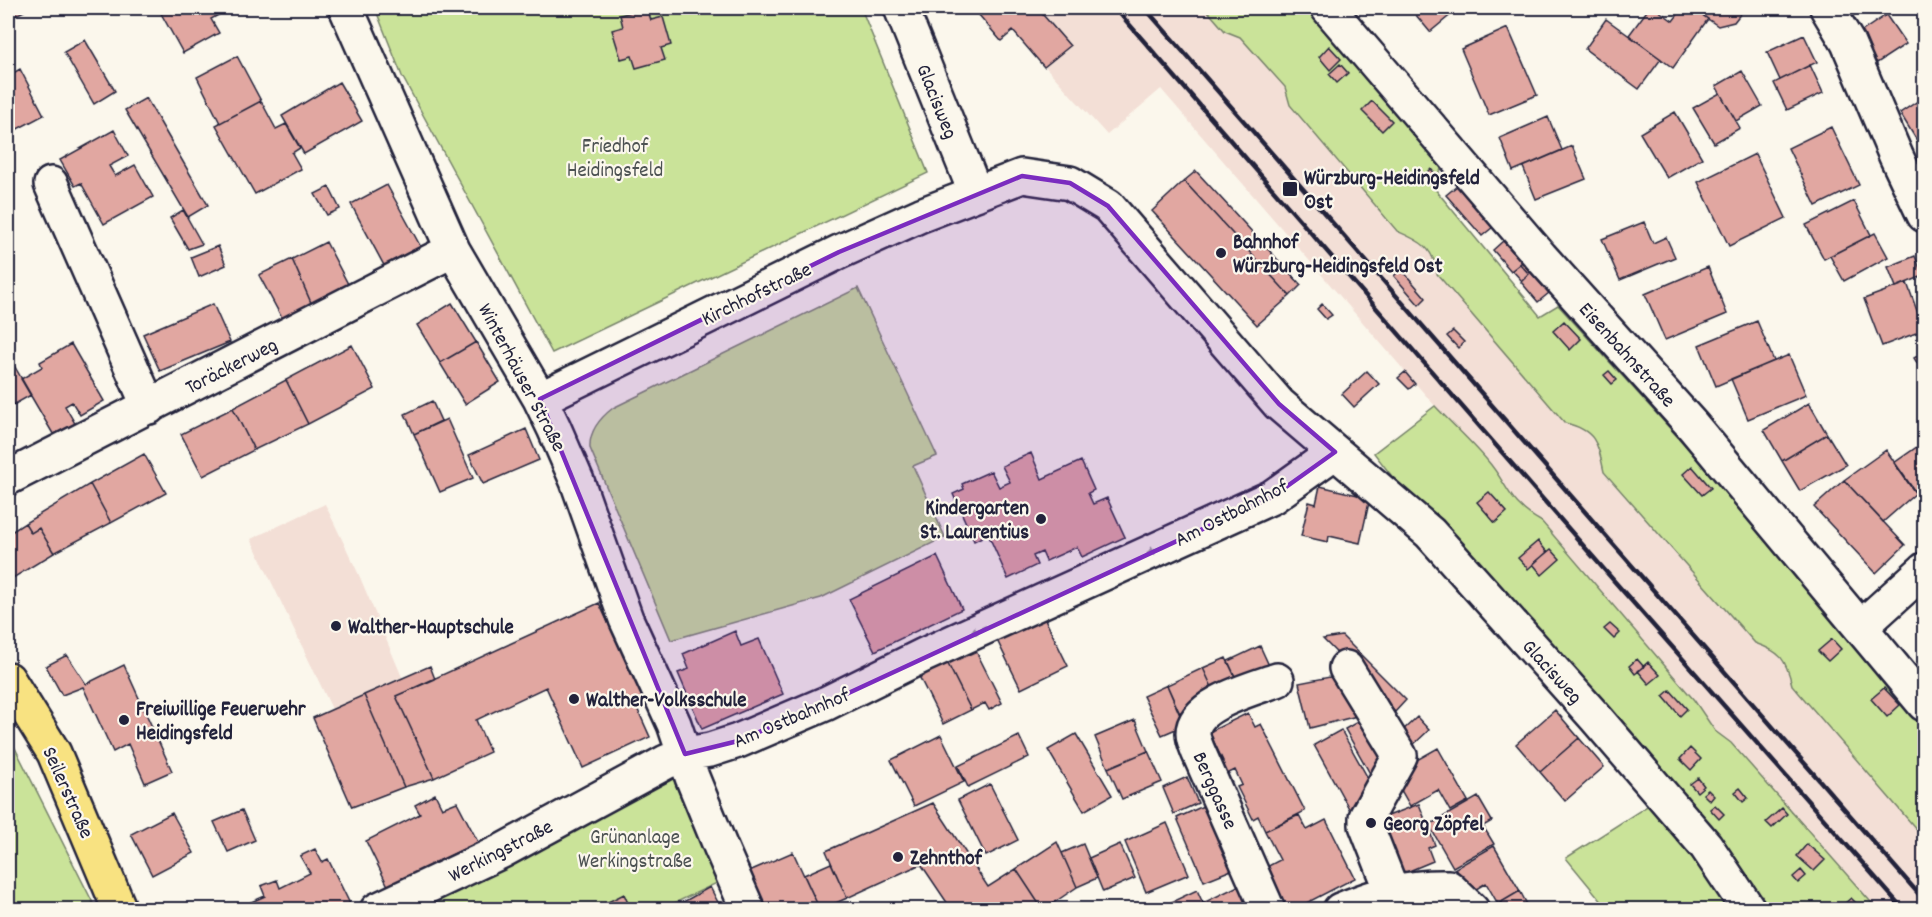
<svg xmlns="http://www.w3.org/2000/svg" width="1932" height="917" viewBox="0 0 1932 917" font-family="Dekko,sans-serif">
<rect width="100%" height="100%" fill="#fbf7ec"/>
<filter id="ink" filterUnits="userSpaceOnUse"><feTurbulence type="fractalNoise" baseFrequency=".0167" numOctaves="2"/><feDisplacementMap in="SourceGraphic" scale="12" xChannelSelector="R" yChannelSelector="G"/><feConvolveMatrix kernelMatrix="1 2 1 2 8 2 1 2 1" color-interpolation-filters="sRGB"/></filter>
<g filter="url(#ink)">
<path fill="#f3dfd6" d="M973,8H1205L1225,31L1240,37L1285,87L1290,105L1397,231L1422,242L1435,260L1437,274L1565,423L1580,426L1598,444L1604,473L1755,643L1773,649L1787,665L1792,685L1924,838V909H1877L1731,743L1715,731L1694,700L1542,522L1528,514L1511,498L1488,460L1435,406L1161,89L1107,135L1013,31L1001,41Z
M325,504L359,575L402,677L332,709L251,539Z"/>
<path fill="#cae399" stroke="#76826a" stroke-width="1.5" d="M375,8H861L928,173L552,353L402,76Z
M1205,8H1309L1442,165L1435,189L1540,316L1558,305L1714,477L1924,728V838L1792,685C1786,659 1781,652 1755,643L1604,472C1598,444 1596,430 1565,423L1437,274C1434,247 1420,241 1397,231L1290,105L1285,87L1240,37L1225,31Z
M858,288L937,456L913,466L945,537L821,598L671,640L590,448C589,431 600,418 613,408Z
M1435,406C1452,424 1471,441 1487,460C1509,485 1507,503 1542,522L1694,700L1715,731L1731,743L1877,909H1608L1566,858L1649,805L1670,788L1394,479L1374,453Z
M8,734L96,909H8Z
M666,762L717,883L662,909L377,910Z"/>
<path fill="#e1a7a1" stroke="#22223b" stroke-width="1.5" d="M8,8H30L8,19Z
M158,8H231L211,19L219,33L183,53Z
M647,8L651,20L663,17L671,45L661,48L665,60L636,68L632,56L621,59L612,30L623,27L620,15Z
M973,8H1037L1070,46L1044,67L1013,31L1001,41Z
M1410,8H1459L1430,32Z
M1649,8H1655L1673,21L1683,8H1692L1708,19L1673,68L1629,35Z
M1692,8H1745L1734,22L1718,26Z
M1886,15L1906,44L1877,63L1858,34Z
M1606,19L1661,59L1639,89L1585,49Z
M1508,28L1537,95L1489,115L1461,49Z
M1804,35L1817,62L1780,80L1767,52Z
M85,40L115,91L94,104L64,52Z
M1329,46L1341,59L1330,70L1319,57Z
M237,56L261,101L220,123L197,77Z
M1340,64L1348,73L1337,83L1329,74Z
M1810,65L1823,93L1787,110L1774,83Z
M20,69L44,115L8,134V76Z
M1742,71L1762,106L1736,121L1716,86Z
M339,82L362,121L304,154L282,116Z
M1720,93L1740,128L1714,143L1693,108Z
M1924,97V152L1900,113Z
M146,98L208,205L188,217L125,110Z
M261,101L276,129L286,124L300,148L292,153L301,169L255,194L216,125Z
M1372,101L1392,121L1382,131L1362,111Z
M1675,112L1702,158L1667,178L1640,133Z
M1548,117L1562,150L1513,171L1500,138Z
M1831,127L1859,185L1816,206L1788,148Z
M114,130L128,156L109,166L115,176L135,165L153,197L104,224L81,183L75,186L60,160Z
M1572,146L1586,179L1536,199L1523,167Z
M1755,154L1786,218L1729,246L1698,182Z
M1431,169L1437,176L1429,183L1423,177Z
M1196,171L1301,285L1290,296L1184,181Z
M1184,181L1290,296L1257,325L1152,211Z
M387,185L423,251L387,271L351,204Z
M1457,186L1493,227L1482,236L1446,195Z
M329,187L340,209L327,215L315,194Z
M1854,201L1871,235L1824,259L1806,225Z
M183,210L202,244L188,249L170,218Z
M1644,222L1653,243L1666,237L1675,257L1620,280L1602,239Z
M1875,233L1888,257L1844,281L1830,256Z
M1503,241L1522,262L1511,271L1493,250Z
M326,242L349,286L312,305L292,259Z
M218,246L226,265L199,277L191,257Z
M1915,256L1923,276L1896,287L1888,267Z
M292,259L312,305L283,320L259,275Z
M1522,262L1549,293L1538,302L1521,282L1529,274L1520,264Z
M1520,264L1529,274L1522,281L1512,270Z
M1708,267L1727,314L1665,340L1645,294Z
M1401,269L1426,298L1419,305L1394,276Z
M1907,283L1924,330L1882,346L1864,299Z
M452,303L476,342L440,363L417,325Z
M213,304L230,342L160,371L143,334Z
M1322,304L1332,315L1326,319L1317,309Z
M1564,321L1581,339L1570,350L1553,331Z
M1757,321L1774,361L1716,386L1699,345Z
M1453,331L1464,342L1458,348L1447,336Z
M476,342L500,382L465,404L440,363Z
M71,344L104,401L80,415L72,402L65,406L77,427L56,439L21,379L42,367L40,362Z
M352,345L375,389L308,424L286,380Z
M1924,352V374L1914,358Z
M8,355L31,395L8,408Z
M1789,355L1806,395L1748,419L1731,379Z
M1367,371L1379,384L1354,407L1342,394Z
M1609,371L1617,380L1612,384L1604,375Z
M1405,372L1415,384L1409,389L1398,378Z
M286,380L308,424L254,450L233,408Z
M432,401L441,421L414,434L405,414Z
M1809,403L1827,434L1782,461L1764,430Z
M233,408L254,450L203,476L181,434Z
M447,419L473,478L440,492L414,434Z
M526,429L539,460L483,484L469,455Z
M1827,434L1846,465L1800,491L1782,461Z
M1924,442V503L1923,504L1894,463Z
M1886,450L1916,493L1883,522L1844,480Z
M1031,453L1042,479L1081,461L1094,490L1088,493L1093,504L1107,498L1125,537L1082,557L1077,547L1046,561L1042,552L1033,556L1037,565L1008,579L988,534L974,541L953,494L964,489L962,484L991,471L999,487L1010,482L1002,466Z
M144,454L166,493L111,523L90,484Z
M1692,466L1711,488L1702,495L1683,474Z
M1844,480L1905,545L1876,573L1814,507Z
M90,484L111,523L54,553L39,528L31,533L25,523Z
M1320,486L1370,498L1360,543L1329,536L1328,542L1301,536L1309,502L1316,504Z
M1489,492L1507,512L1495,523L1477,502Z
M25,523L31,533L39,528L54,553L8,581V534Z
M1538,541L1547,552L1528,569L1518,558Z
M1551,549L1560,559L1542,575L1533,564Z
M937,556L962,609L875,651L849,599Z
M599,603L646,705L637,708L650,737L583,768L546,687L476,720L490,752L434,778L396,696Z
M1042,613L1068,666L1021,689L995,636Z
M1610,624L1620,633L1614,639L1604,629Z
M735,631L741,646L759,639L783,694L702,729L678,673L689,669L683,654Z
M1342,636L1406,700L1395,712L1323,639Z
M1832,639L1841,649L1828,661L1818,651Z
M1260,646L1271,670L1239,685L1228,661Z
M975,649L1002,703L989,710L985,703L971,710L947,662Z
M67,655L86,684L124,665L172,771L145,783L128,744L113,752L83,687L62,695L46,666Z
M1226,658L1239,685L1216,696L1203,668Z
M1637,659L1644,667L1635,674L1629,666Z
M947,662L971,710L943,724L919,676Z
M1648,662L1660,675L1649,684L1638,671Z
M430,666L435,679L396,696L434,778L404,787L364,695Z
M1203,668L1216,696L1179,713L1167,685Z
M1345,674L1365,714L1310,728L1299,683Z
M1167,685L1185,725L1162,735L1143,696Z
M1884,688L1900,705L1887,717L1871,699Z
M1670,690L1687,709L1680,716L1663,696Z
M364,695L404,787L352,807L313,718Z
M1555,710L1579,738L1540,772L1516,744Z
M1248,713L1255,727L1261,724L1305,811L1265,831L1258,816L1253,819L1237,787L1242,785L1235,770L1223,776L1217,764L1223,761L1209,732Z
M1373,713L1395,753L1377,786L1345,729Z
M1417,717L1429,730L1412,746L1400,733Z
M1135,720L1148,751L1108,768L1095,737Z
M1341,730L1374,789L1357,823L1314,745Z
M1076,734L1112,795L1084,811L1048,750Z
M941,735L964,782L914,806L891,760Z
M1019,736L1029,757L968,787L958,766Z
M1579,738L1604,767L1565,801L1540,772Z
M1438,748L1468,801L1450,811L1438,790L1410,806L1392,774Z
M1690,748L1701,759L1691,770L1680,759Z
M1148,751L1162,782L1122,799L1108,768Z
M1187,777L1198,803L1174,814L1163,788Z
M1698,778L1704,786L1697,792L1690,784Z
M990,784L1018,840L986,856L958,800Z
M1740,788L1748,798L1743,802L1735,792Z
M1708,790L1714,796L1710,801L1703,794Z
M435,794L442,808L457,802L478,842L388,886L366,841L420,814L415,805Z
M1478,797L1492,821L1483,826L1494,844L1453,867L1429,825Z
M1212,802L1239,867L1204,881L1177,818Z
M933,803L988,887L1016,869L1043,910H952L921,864L847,898L826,851Z
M1419,804L1435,845L1428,848L1433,861L1397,876L1375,821Z
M1715,805L1724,814L1719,819L1710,809Z
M1782,808L1787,814L1772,828L1766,822Z
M242,810L255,840L228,852L214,822Z
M172,813L194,853L152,875L131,834Z
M1299,815L1307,830L1326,820L1355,878L1293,910H1278L1259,871L1280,860L1265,831Z
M1167,823L1189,874L1146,892L1125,842Z
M1057,842L1077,887L1043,910L1016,869Z
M1083,844L1097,878L1077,887L1062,853Z
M1120,844L1135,878L1103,892L1089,858Z
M1807,844L1825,860L1814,871L1797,856Z
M1494,846L1520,891L1498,904L1486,883L1468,894L1454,869Z
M315,849L322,862L328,859L353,910H233L265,896L261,886L277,880L280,888L310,873L300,856Z
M793,852L820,910H765L747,872Z
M831,863L847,898L820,910L804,875Z
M1801,870L1806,876L1798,883L1793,877Z
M1242,884L1254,910H1206L1203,903Z
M710,887L722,910H669Z
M1197,890L1206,910H1165L1163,906Z
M1520,891L1530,910H1489L1498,904Z
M624,894L631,910H594V909Z
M1851,898L1860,907L1857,910H1850L1844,904Z
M1454,906L1456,910H1420Z"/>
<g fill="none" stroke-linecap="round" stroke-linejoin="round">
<g stroke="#22223b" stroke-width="38">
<path id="minor" d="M346,8L453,250L540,399L554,428L577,481L626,619L674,724L692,777L721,848L748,910
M901,8L976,194
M1328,8L1541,257L1692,425L1924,704
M1827,8L1848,43L1896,156L1924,215
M51,184L149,407
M540,399L839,252L921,215L1022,176L1070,183L1108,206L1279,404L1430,533L1595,717L1706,846L1749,910
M8,478L453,250
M1861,627L1924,570
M1346,668L1400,756L1366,817V825L1392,891
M377,910L502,851L666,762L685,754L710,750L738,741L827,703L924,655L1272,497L1335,452
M1268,910L1198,751C1196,746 1193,739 1193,733C1193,704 1255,688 1277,680
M1340,910C1380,894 1405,886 1448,887L1472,910"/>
</g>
<g stroke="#22223b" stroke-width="38">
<path id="major" d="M8,679L54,753L120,910"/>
</g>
<use href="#minor" stroke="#fbf7ec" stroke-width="33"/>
<use href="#major" stroke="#f8e281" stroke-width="33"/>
<path stroke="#22223b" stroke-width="4.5" d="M1115,8L1615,582L1904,910
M1145,8L1924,900"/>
</g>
<defs><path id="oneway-solid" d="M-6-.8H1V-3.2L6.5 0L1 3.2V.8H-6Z" transform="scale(1.5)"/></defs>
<g fill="#99979c">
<use href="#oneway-solid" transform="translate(1155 550) rotate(156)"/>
<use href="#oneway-solid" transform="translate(978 630) rotate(155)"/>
</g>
</g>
<path fill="#7b2cbf" fill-opacity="0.2" stroke="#7b2cbf" stroke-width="4.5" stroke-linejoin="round" d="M1022,176L1070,183L1108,206L1279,404L1335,452L1272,497L827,703L738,741L685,754L540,399L839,252Z"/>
<g fill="#22223b" stroke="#fbf7ec" stroke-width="2">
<rect x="1282" y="181" width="16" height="16" rx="3"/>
<circle cx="1221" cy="253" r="6"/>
<circle cx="1041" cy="519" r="6"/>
<circle cx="336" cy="626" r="6"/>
<circle cx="574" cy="699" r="6"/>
<circle cx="124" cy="720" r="6"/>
<circle cx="1371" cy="823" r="6"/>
<circle cx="898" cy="857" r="6"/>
</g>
<g text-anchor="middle" stroke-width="4.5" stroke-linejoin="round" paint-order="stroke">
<g font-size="21" fill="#22223b" stroke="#fbf7ec">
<text transform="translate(938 101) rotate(68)" y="7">Glacisweg</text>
<text transform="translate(756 293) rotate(-26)" y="7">Kirchhofstraße</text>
<text transform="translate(1628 354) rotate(48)" y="7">Eisenbahnstraße</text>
<text transform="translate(231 365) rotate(-27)" y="7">Toräckerweg</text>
<text transform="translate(523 377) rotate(62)" y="7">Winterhäuser Straße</text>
<text transform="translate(1231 512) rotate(-27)" y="7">Am Ostbahnhof</text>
<text transform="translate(1553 671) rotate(48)" y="7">Glacisweg</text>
<text transform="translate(791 717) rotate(-23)" y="7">Am Ostbahnhof</text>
<text transform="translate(1216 790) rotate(66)" y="7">Berggasse</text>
<text transform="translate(69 792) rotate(66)" y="7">Seilerstraße</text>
<text transform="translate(500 850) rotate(-27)" y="7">Werkingstraße</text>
</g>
<g font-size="21" fill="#4c5252" stroke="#fbf7ec">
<text x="615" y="152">Friedhof<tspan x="615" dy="24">Heidingsfeld</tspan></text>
<text x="635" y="843">Grünanlage<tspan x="635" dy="24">Werkingstraße</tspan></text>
</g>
<g font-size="21" font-weight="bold" fill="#22223b" stroke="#fbf7ec" text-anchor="start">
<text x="1304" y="184">Würzburg-Heidingsfeld<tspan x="1304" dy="24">Ost</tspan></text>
<text x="1233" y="248">Bahnhof<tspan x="1233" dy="24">Würzburg-Heidingsfeld Ost</tspan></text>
<text x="1029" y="514" text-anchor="end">Kindergarten<tspan x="1029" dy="24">St. Laurentius</tspan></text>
<text x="348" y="633">Walther-Hauptschule</text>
<text x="586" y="706">Walther-Volksschule</text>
<text x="136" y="715">Freiwillige Feuerwehr<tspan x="136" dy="24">Heidingsfeld</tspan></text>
<text x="1383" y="830">Georg Zöpfel</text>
<text x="910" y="864">Zehnthof</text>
</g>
</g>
<rect width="1932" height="917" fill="none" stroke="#fbf7ec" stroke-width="30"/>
<rect x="15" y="15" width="1902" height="887" fill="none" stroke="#22223b" stroke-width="2" filter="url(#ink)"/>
</svg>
